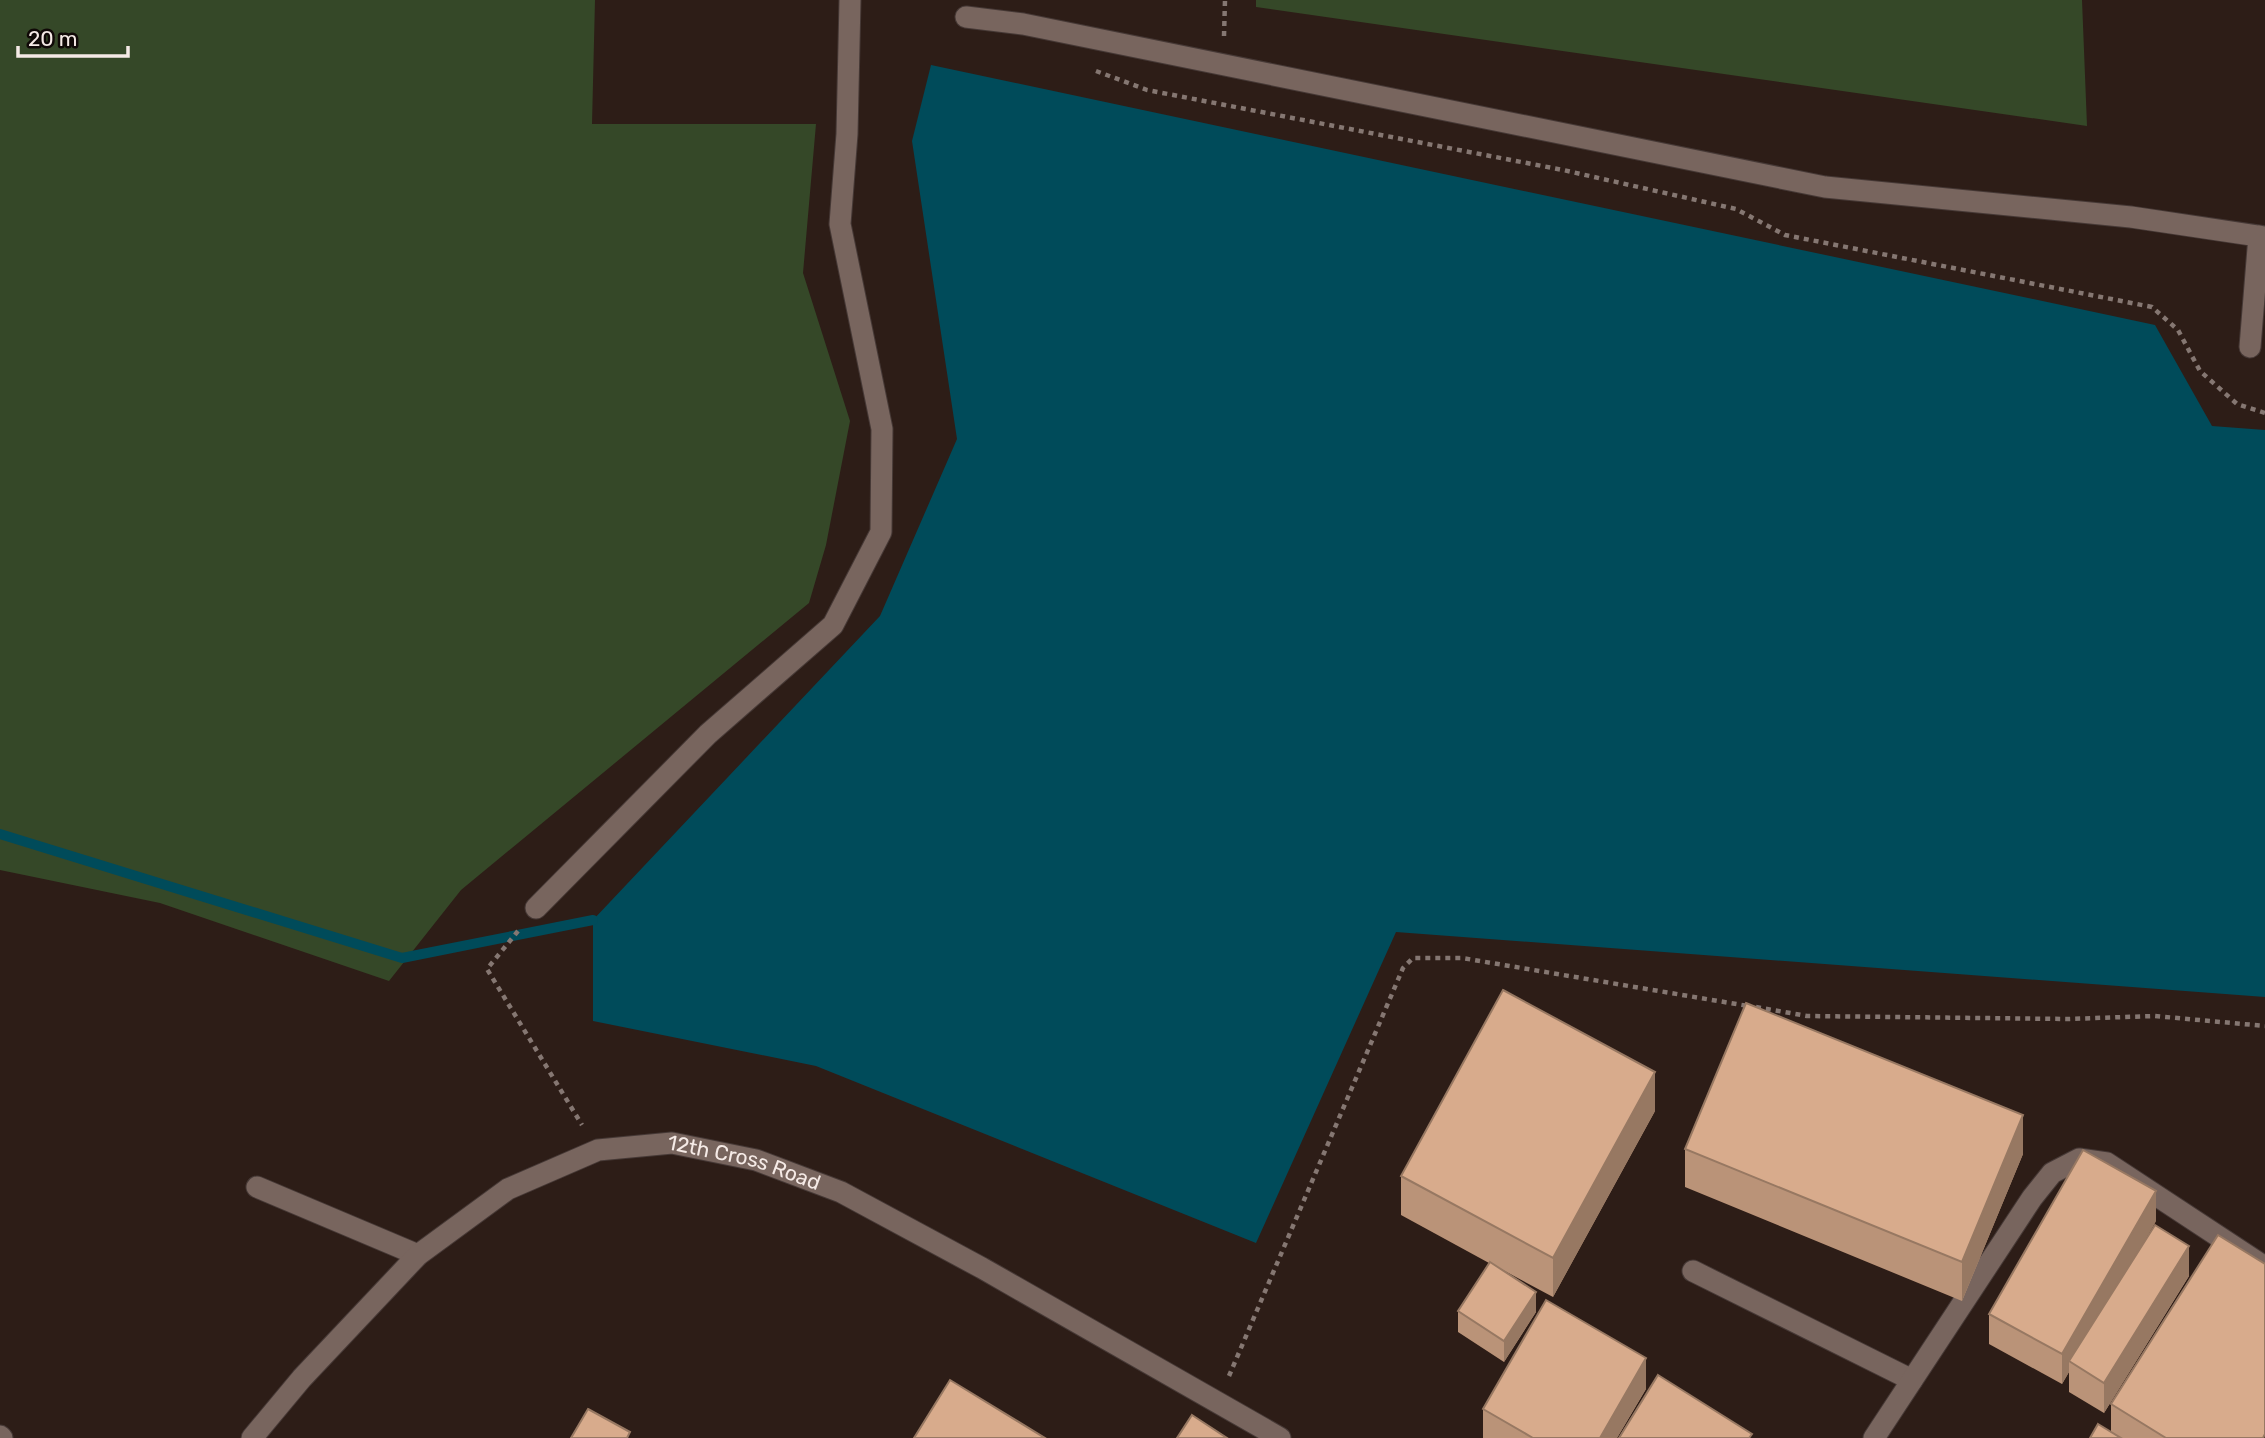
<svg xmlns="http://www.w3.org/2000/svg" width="2265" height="1438" viewBox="0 0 2265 1438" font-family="Rubik,sans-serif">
<rect width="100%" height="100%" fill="#2d1d17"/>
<path fill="#354828" d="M0,0H595L592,124H816L803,273L850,421L826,545L809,603L461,890L389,981L160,903L0,870Z
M1256,0H2082L2087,126L1256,7Z"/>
<path fill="#004b5a" d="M931,65L2155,325L2212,426L2265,430V997L1396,932L1256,1243L816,1066L593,1021V920L880,616L957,439L912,141Z"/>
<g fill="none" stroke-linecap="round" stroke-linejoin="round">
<path stroke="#004b5a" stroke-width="10" d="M0,834L402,958L593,920"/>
<g stroke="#463936" stroke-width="23">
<path id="lane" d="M1693,1271L1912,1380"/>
</g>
<g stroke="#463936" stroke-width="23">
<path id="street" d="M966,17L1023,24L1825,187L2131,217L2265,237
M2250,347L2259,236
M536,908L708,734L833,625L881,532L882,429L840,224L847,134L850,0
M257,1187L418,1255
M0,1436L2,1438
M1874,1438L2032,1198L2052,1173L2079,1159L2107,1163L2265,1267"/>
</g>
<g stroke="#463936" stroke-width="23">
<g id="secondary">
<path id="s1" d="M252,1438L302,1378L418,1255L508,1189L598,1150L672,1143L756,1160L841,1192L982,1268L1280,1438"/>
</g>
</g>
<path stroke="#857772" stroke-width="4.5" stroke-dasharray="5 5" stroke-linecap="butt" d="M1224,36L1225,0
M1096,71L1147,90L1563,170L1736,209L1785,235L2152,307L2178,330L2200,371L2237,404L2265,413
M518,931L487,969L582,1125
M1756,1007L1807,1016L2067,1019L2155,1016L2265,1026
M1229,1376L1403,968L1413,958H1462L1748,1006"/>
<use href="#lane" stroke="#78655e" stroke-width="21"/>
<use href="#street" stroke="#78655e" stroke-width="21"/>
<use href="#secondary" stroke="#78655e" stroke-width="21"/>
</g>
<path fill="#ba9378" d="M1655,1111L1553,1297L1501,1269L1536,1312L1504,1362L1458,1332V1311L1489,1263L1401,1215V1176Z
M1685,1149L2023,1154L1962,1301L1685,1187Z
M2156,1221L2142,1245L2189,1276L2104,1413L2069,1392V1372L2062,1384L1989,1344V1314Z
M1646,1389L1617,1438H1483V1409Z
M2111,1404L2265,1438H2090L2111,1432Z"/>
<path fill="#977862" d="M1655,1072V1111L1553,1297V1258Z
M2023,1115V1154L1962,1301V1262Z
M2156,1191V1221L2073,1364L2069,1361V1372L2062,1384V1354Z
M2189,1246V1276L2104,1413V1383Z
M1536,1292V1312L1504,1362V1341Z
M1646,1358V1389L1617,1438H1600Z"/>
<path fill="#d8ab8c" stroke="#977862" stroke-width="2" d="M1503,990L1655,1072L1553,1258L1401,1176Z
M1746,1003L2023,1115L1962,1262L1685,1149Z
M2083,1150L2156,1191L2062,1354L1989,1314Z
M2155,1225L2189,1246L2104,1383L2069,1361Z
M2218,1235L2265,1264V1434L2263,1438H2166L2111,1404Z
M1490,1262L1536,1292L1504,1341L1458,1311Z
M1546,1300L1646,1358L1600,1438H1533L1483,1409Z
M1658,1375L1752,1434L1749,1438H1619Z
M950,1380L1045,1438H914Z
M588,1409L630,1432L627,1438H571Z
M1192,1415L1227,1438H1177Z
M2098,1424L2121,1438H2090Z"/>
<g text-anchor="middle" stroke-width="7" stroke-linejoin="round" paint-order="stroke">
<g font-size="21" fill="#f5eae6" stroke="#100907">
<text dy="7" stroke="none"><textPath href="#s1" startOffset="606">12th Cross Road</textPath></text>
</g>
</g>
<path d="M18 46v10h110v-10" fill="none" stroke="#f5eae6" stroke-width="3.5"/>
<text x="28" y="46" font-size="21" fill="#f5eae6" stroke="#100907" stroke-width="5" paint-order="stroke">20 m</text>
</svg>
